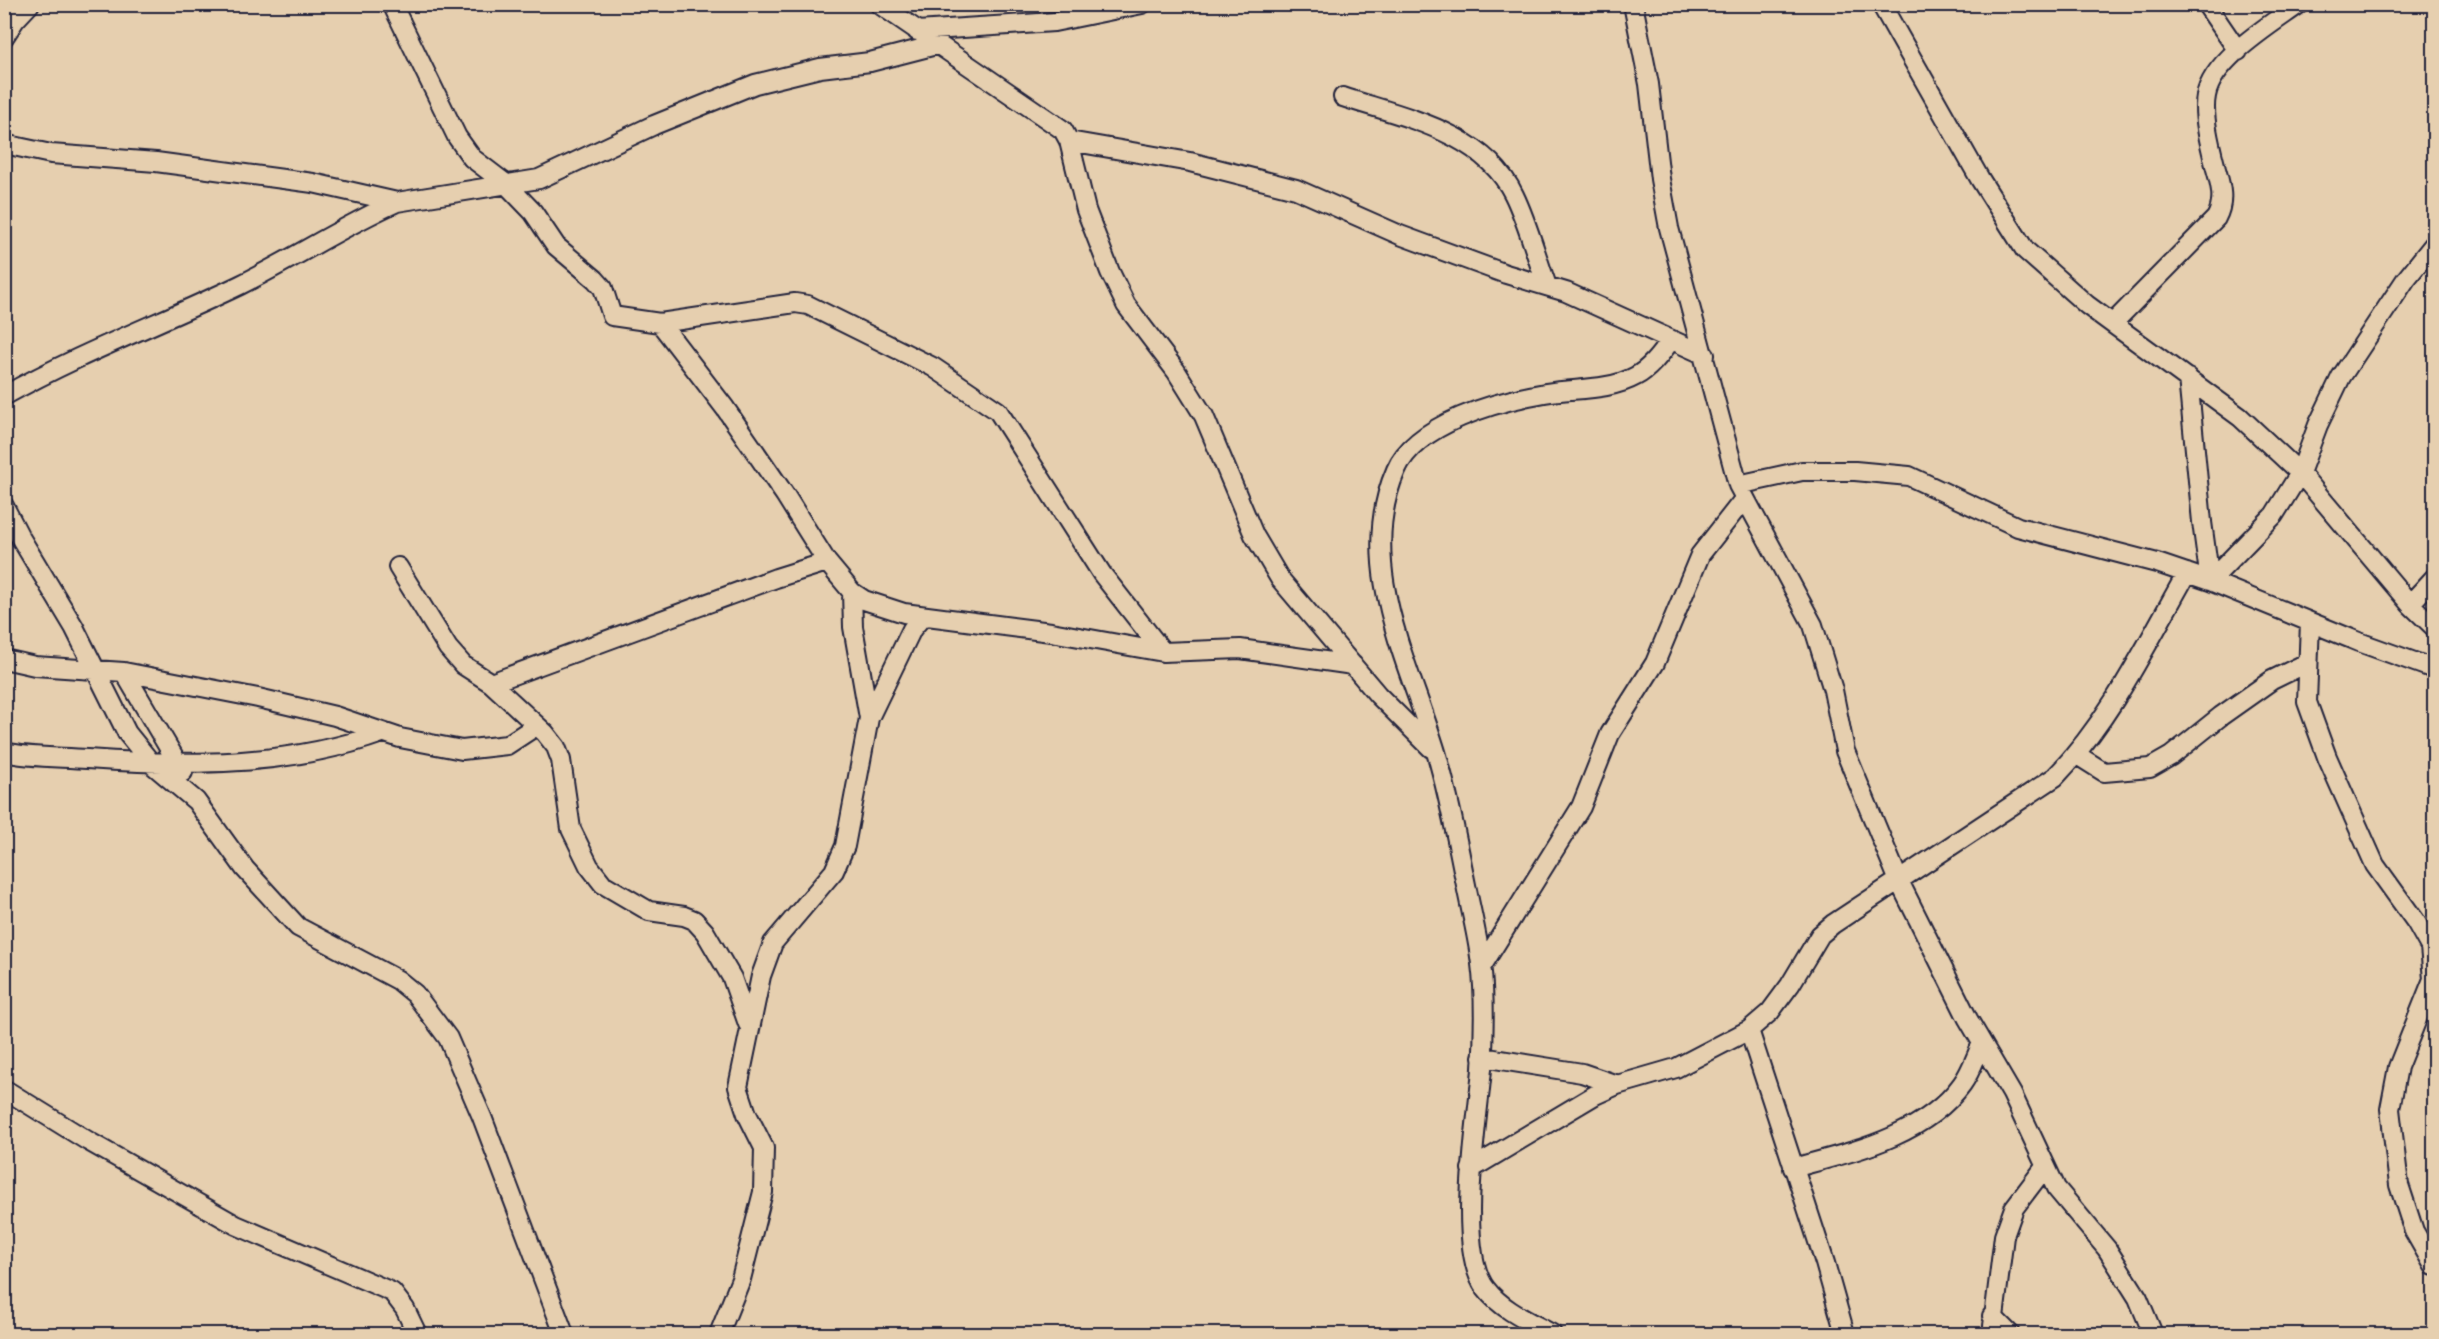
<svg xmlns="http://www.w3.org/2000/svg" width="2439" height="1339" viewBox="0 0 2439 1339" font-family="Kalam,sans-serif">
<rect width="100%" height="100%" fill="#e6cfaf"/>
<filter id="ink" filterUnits="userSpaceOnUse"><feTurbulence type="fractalNoise" baseFrequency=".0167" numOctaves="2"/><feDisplacementMap in="SourceGraphic" scale="12" xChannelSelector="R" yChannelSelector="G"/><feConvolveMatrix kernelMatrix="1 2 1 2 8 2 1 2 1" color-interpolation-filters="sRGB"/></filter>
<g filter="url(#ink)">
<g fill="none" stroke-linecap="round" stroke-linejoin="round">
<g stroke="#22223b" stroke-width="22">
<path id="minor" d="M392,4L457,137L472,158L506,184L533,212L556,246L595,279L603,288L612,316L660,323L795,303L808,305L933,367L998,411L1102,574L1163,652
M879,4L1063,130L1069,141L1086,210L1110,272L1126,305L1176,371L1204,416L1254,535L1280,579L1378,695L1431,748
M1633,4L1649,84L1660,179L1669,228L1738,485L1813,625L1833,690L1845,751L1899,881L1968,1019L2012,1094L2056,1188L2107,1249L2138,1298L2153,1334
M1881,4L1980,179L2025,250L2087,305L2240,417L2300,473L2410,604L2434,627
M2206,4L2238,51
M917,31L1054,22L1142,4
M4,37L15,20L30,4
M1343,97C1403,117 1484,132 1514,195C1528,224 1536,256 1547,286
M1069,141L1190,162L1296,189L1400,235L1506,274L1566,292L1705,355
M4,144L51,154L156,162L313,183L397,202L539,179L654,125L755,84L820,68L870,62L936,45
M660,323L725,408L785,495L827,562L852,592L864,600L904,613L1051,632L1163,652L1240,649L1353,665
M2113,323L2216,218C2225,202 2221,186 2216,169C2211,149 2202,116 2206,96C2212,60 2270,25 2299,4
M2188,378L2202,522L2210,581
M4,396C80,353 161,323 240,285C293,259 343,226 397,202
M1738,485L1802,471H1855L1909,476L2018,527L2157,563L2210,581L2359,642L2434,669
M4,506L20,537L74,627L127,733L152,764L196,801L245,869L298,927L398,980L415,994L448,1038L482,1117L564,1334
M398,567L448,648L463,665L491,683L545,733L556,747L561,760L571,829L589,866L603,884L649,911L684,916L694,920L705,932L732,978L748,1024
M2210,581L2274,515L2300,473L2318,425L2341,377L2406,279L2434,244
M852,592L853,627L869,718
M2410,604L2434,578
M2310,622L2307,702L2327,757L2375,865L2416,922L2430,947L2433,979L2398,1067L2390,1109L2399,1185L2414,1231L2434,1266
M4,659L35,666L124,672L258,698L335,716L400,738L462,750L507,745L536,726
M124,672L183,772
M491,683L776,578L827,562
M4,752C31,758 60,757 87,759C185,766 288,767 382,733
M2077,755L2104,772L2150,768L2171,756L2221,716L2272,680L2307,663
M1482,966L1581,807L1610,734L1655,663L1700,555L1744,499
M1749,1030L1825,1263L1845,1334
M1482,1057L1582,1073L1617,1085
M4,1089L88,1141L236,1225L392,1292L405,1309L417,1334
M1793,1168C1851,1152 1924,1137 1962,1084C1971,1072 1976,1056 1982,1043
M1471,1169L1595,1095L1617,1085L1676,1068L1749,1030L1770,1012L1790,985L1820,935L1833,924L2055,777C2112,718 2147,643 2187,573
M1992,1316L2010,1334
M719,1334L741,1279L763,1192L764,1148L747,1114L738,1087L761,976L773,943L834,871L845,846L869,718L912,629L923,616
M1552,1334C1530,1322 1502,1310 1486,1289C1455,1250 1478,1119 1482,1069C1484,1040 1485,993 1481,964C1478,938 1471,911 1466,885C1457,841 1449,795 1436,752C1409,663 1355,564 1396,470C1416,423 1499,401 1545,393C1575,388 1609,391 1636,376C1651,368 1661,353 1671,340
M1992,1334L2004,1236L2014,1208L2045,1167"/>
</g>
<use href="#minor" stroke="#e6cfaf" stroke-width="18"/>
</g>
</g>
<rect width="2439" height="1339" fill="none" stroke="#e6cfaf" stroke-width="24"/>
<rect x="12" y="12" width="2415" height="1315" fill="none" stroke="#22223b" stroke-width="2" filter="url(#ink)"/>
</svg>
